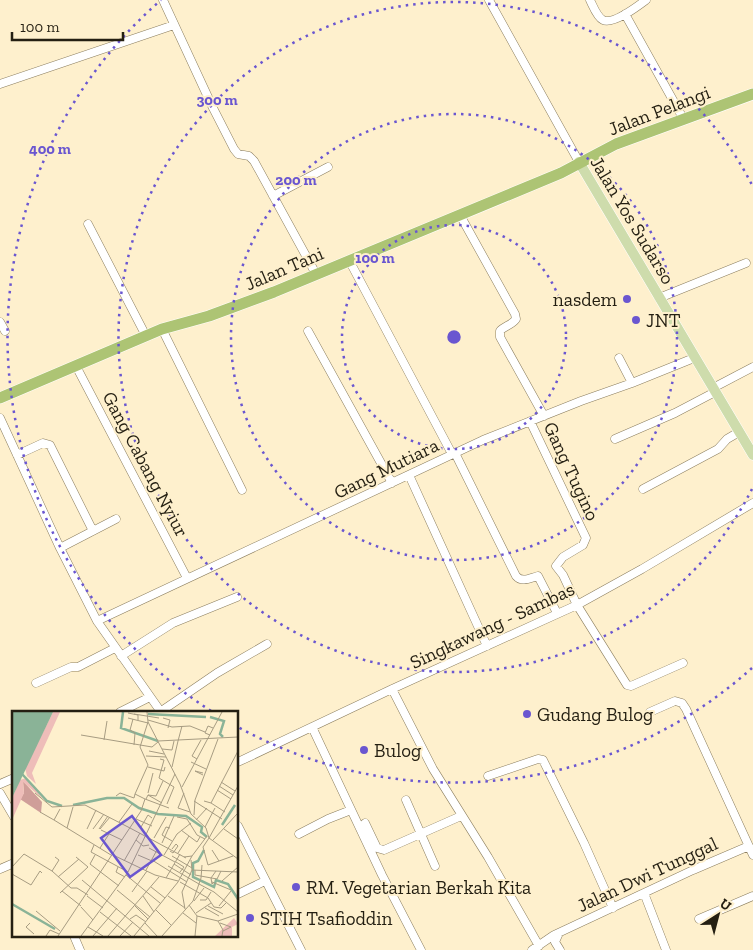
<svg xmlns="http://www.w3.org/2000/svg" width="753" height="950" viewBox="0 0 753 950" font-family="'Zilla Slab',serif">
<rect width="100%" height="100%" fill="#fef0cd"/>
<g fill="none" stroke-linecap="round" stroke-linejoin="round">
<g stroke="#8b7e5f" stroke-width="9">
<path id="minor" d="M163,0L213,108L234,149L238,154L249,156L254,161L316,274
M489,0L579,162
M590,0C593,6 597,17 603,20C613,25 638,6 646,0
M625,14L684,120
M0,84L174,25
M273,196L328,167
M460,215L515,314L516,319C512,325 504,326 500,331V337L544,416
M88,224L146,336
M349,260L452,454
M659,298L746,263
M0,322L5,331
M162,329L242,490
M308,331L392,483
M619,358L632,383
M76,366L187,578
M713,388L753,367
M0,418L60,548L97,621L161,712
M530,421L586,538L583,545L563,557L556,566L563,575L577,605L627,685L631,686L683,663
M615,439L675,413L715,392
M455,453L516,576C522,583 530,578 538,576L557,613
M17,455L43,443L50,445L93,531
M409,475L487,646
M643,489L718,449L727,439L739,432
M60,548L116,519
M97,621L483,440L581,401L632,383L694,358
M121,656L173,623L237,597
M36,683L71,667H78L115,648
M392,689L433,769L488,857L539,946
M120,712L150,697
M160,712L217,673L267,644
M650,712L675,701L682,703L686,709L753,855
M312,727L382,875L421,950
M238,762L392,689L577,605L642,569L753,503
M488,776L538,759L543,760L584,843L613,908
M0,784L14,778
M0,793L14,817
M406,800L435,866
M365,823L377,848L384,850L461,816
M238,826L301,950
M299,834L328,819L351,810
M0,869L14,863
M644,893L666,950
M238,894L265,881
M699,919L753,896
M559,933L555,942L560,950
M74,936L80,950
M532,950L554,935L693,870L749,846"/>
</g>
<g stroke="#fff" stroke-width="11">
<path id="major" d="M579,162L753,455"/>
</g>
<g stroke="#fff" stroke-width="12">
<path id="highway" d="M0,398L162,329L209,316L274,292L561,173L616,144L753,94"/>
</g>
<use href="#minor" stroke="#fff" stroke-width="8"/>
<use href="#major" stroke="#cedcac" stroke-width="10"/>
<use href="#highway" stroke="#adc474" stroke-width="11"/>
</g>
<g fill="none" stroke="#6a56d0" stroke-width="2.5" stroke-dasharray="2.5 5">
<circle cx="454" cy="337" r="112"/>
<circle cx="454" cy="337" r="223"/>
<path d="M752 489A335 335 0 1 1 752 185"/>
<path d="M752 668A446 446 0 0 1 238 727M211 711A446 446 0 0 1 161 0"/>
</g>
<g fill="#6a56d0" stroke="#fef0cd" stroke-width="2">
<circle cx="627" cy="299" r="5"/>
<circle cx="636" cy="320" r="5"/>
<circle cx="527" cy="714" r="5"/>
<circle cx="364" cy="750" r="5"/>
<circle cx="296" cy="887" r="5"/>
<circle cx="250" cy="918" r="5"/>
</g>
<g text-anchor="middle" stroke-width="4" stroke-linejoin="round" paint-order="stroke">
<g font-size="19" fill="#241f12" stroke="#fef0cd">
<text transform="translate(659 110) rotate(-21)" y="7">Jalan Pelangi</text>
<text transform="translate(633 220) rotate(59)" y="7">Jalan Yos Sudarso</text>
<text transform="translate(284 268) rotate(-23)" y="7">Jalan Tani</text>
<text transform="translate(146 464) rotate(62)" y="7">Gang Cabang Nyiur</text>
<text transform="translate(386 468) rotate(-26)" y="7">Gang Mutiara</text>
<text transform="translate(572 471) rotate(65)" y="7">Gang Tugino</text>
<text transform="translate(492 625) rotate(-25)" y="7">Singkawang - Sambas</text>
<text transform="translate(647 874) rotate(-25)" y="7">Jalan Dwi Tunggal</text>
</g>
<g font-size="19" fill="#241f12" stroke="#fef0cd" text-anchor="start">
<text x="617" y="306" text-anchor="end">nasdem</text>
<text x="646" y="327">JNT</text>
<text x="537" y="721">Gudang Bulog</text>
<text x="374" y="757">Bulog</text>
<text x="306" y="894">RM. Vegetarian Berkah Kita</text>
<text x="260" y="925">STIH Tsafioddin</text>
</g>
</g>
<g transform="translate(12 711)">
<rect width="226" height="226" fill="#fef0cd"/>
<path d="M11,70L30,91L29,102L8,88L12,82Z" fill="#cf9e99"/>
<path d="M41,1H48L20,62L24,73L15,65L13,57ZM14,67L31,88L11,71L12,82L0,109V87L8,69Z" fill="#eebdb9"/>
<path d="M222,207L226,213L220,216V225H203Z" fill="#eebdb9"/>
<path d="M0,1H41L0,87Z" fill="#8ab397"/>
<path fill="none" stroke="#8ab397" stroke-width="2.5" d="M111,1L109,17L146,30M136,3L194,6M198,6L212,10L208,23L211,26M10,63L35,90L50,95M61,94L95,87H112L127,97L146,103L174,105L190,116L189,121L195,126M210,114L223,94M192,139L186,150L181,152V166L202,176L204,169L216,173L226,188M0,193L43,218"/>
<path fill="none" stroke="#a79c82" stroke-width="1" d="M116,2L126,4V9M122,3L147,7M116,7L136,12M151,7L158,9L156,17M121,8L118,19L123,22L122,34M136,9L160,16L178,15L193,21M136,11L168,73L179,103L194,117L197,127M69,24L140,36L146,31M198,24L193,22L196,15L201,17M92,29L95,10M195,29L210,1M146,30L226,26M166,30L170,15M150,38L160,39L162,30M137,40L152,43M134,45L154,46M148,48L152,49L147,67L162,76L155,93M185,48L180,45L189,29M179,51L194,58M136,56L152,60L153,56M160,56L166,30M191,64L183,60L191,62M209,71L223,80M207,75L221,84M170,76L195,29M205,79L219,88M23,82L40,96L73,94L118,117M136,82L141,62M172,82L166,97L178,101M136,84L144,85L151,70M104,85L108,82L122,87L123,83M133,88L157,97M134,88L136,84L150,92M182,90L210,108M192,90L199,92L226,40M199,92L213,101M48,98L42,109L99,144M28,101L42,109M182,104L183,89L206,28M165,106L175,108L185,124L193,128M124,108L140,115M184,109L195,97M107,111L120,93M129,116L136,104L140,107M193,116L203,97M55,117L61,96M118,117L174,147M158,117L154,116L150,124L160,130M75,118L84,99M81,118L92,103M87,118L96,105M88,118L98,106M212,118L226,128M89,119L110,129M169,119L185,131L188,126M142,127L154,106M197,127L226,75M197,127L191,136L196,154L207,150M197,127L226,148M124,129L131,135L137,134M201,129L225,103M150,132L162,105M82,134L79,141L116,161M88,137L97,123M137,137L163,151M200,139L207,150L221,145M158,140L161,142L166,135L164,133L160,138M166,142L177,125M83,144L78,153L107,175M101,144L143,164L166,170M126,144L140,150M152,144L165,123L179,112M160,145L180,157M180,145L195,125M140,149L175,171M179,149L180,159L226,161M112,150L128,122M164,151L172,156L168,161M162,153L179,164M156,155L187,173M0,156L12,143L40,160L59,177H65L76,184M106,156L104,161L113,166M134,159L145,139M183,159V164L205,168L209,160M40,160L47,149L43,146M0,163L19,174L28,160L30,162M114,164L148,192M46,166L67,148M154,167L168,143M70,169L137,225M210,170L226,156M168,171L196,187L202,196L209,197L214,192M200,171L219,179M202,171L200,173L199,167L204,160M187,173L202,181L226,201M139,176L153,187M105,179L138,206M120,181L135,160M48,182L76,156L64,146M48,182L50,180L69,195M75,185L91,197M131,185L142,201M156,185L173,197M188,189H194L199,181M182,190L192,177M177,194L185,205L183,225M123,195L136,208M196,195L211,203M207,195L219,180M69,196L81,209M193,197L207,205M173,198L170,181L180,159M144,199L159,214M24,200L48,220M88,201L119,225M171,202L184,212M184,202L199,192M185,205L206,210L211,219L210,225M118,208L124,204L134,211M206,210L226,203M18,212L14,216L22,223M133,212L145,225M208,212L219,216L211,220M76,216L91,225M34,225L38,219L47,223M46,225L129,100L133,88L123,83L136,54L128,36L136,11L135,1M69,225L116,161L163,63M81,225L105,197M96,225L147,166M108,225L121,211M122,225L166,171L180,145L172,146M150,225L181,190L189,167L190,154"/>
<path fill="#6a56d0" fill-opacity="0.15" stroke="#6a56d0" stroke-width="2.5" d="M120,105L149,144L118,166L89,127Z"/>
<rect width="226" height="226" fill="none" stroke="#241f12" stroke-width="2.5"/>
</g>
<circle cx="454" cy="337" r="8" fill="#6a56d0" stroke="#fef0cd" stroke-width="2.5"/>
<g font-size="15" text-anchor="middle" font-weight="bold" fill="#6a56d0" stroke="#fef0cd" stroke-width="4" stroke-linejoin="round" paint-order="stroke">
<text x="217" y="105">300 m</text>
<text x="50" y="154">400 m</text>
<text x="296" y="185">200 m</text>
<text x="375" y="263">100 m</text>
</g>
<g transform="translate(718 915) rotate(36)" stroke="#fef0cd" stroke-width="4" paint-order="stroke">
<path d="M0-4L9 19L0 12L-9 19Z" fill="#241f12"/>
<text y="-8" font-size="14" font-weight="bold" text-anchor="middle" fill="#241f12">U</text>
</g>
<path d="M12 32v8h111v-8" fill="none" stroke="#241f12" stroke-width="2.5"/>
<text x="20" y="32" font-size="15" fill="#241f12" stroke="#fef0cd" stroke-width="4" paint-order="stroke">100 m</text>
</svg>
